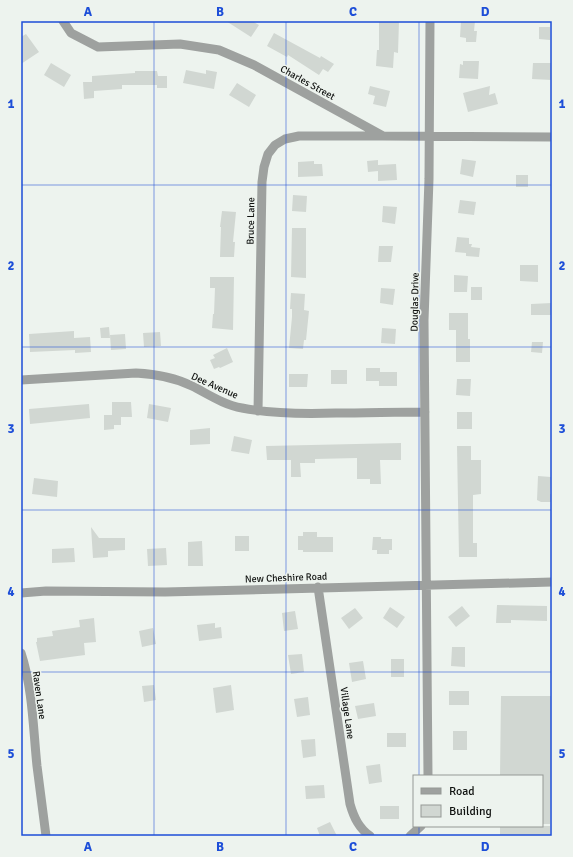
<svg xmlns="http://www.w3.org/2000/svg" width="573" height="857" viewBox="0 0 573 857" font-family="Signika,sans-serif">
<rect width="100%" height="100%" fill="#edf3ee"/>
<path fill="#d1d7d2" d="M226,21H252L259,25L251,37Z
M379,21H399L398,53L394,52L393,68L376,66L377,50H379Z
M461,21H475L474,31H477L476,42H466V38L460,37Z
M539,27H550V40L539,39Z
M274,33L320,58L321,56L334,64L328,72L323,69L319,75L288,55L287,57L267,46Z
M26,34L39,52L21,64V37Z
M463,61H479L478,79L459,78L460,64L463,65Z
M51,63L71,75L64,87L44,75Z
M533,63H552V80L532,79Z
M186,70L206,74V70L217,72L214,89L183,83Z
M135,71H157L158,76H167V88H157V85H122V89L94,91V98L84,99L83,82H92V76L135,73Z
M237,83L256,95L249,107L229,95Z
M370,86L390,91L386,107L373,104L375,96L368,94Z
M490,86L489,95L495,93L498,104L468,112L463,93Z
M462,159L476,161L473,177L460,174Z
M378,160V165L396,164L397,180L378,181V171L368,172L367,161Z
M314,161V164H322L323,176L298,177V162Z
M516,175H528V187H516Z
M293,195L307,196L306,212L292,211Z
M460,200L476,202L474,215L458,213Z
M383,206L397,207L395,224L382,222Z
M222,211L236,212L233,242H235L234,257H220L221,227H220Z
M292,228H306V278L291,277Z
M457,237L469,238V244H472L471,247L480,248L479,257L466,256V253L455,252Z
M379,246H393L391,262H378Z
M520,265H538V282L520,281Z
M454,275L468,276L467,292H454Z
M210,277H234L233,330L212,328L213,314H214L215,288H210Z
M471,287H482V300H471Z
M381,288L395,289L393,305L380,303Z
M291,293L305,294L304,310L309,311L306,340H304L303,349L289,348L292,317V309H290Z
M552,303V315H531V304Z
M449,313H468V339H470V362H456V330H449Z
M109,327L110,338H101L100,328Z
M382,328L396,329L395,344L381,343Z
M74,331V338L90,337L91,352L75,353V350L30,352L29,334Z
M160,332L161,346L144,347L143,333Z
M125,334L126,349L111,350L110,335Z
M532,342H543L542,353L531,352Z
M227,348L233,362L220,368L219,367L214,369L210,360L215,358L213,355Z
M366,368H380V372H397V386H379V381H366Z
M331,370H347V384H331Z
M289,374H308L307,387H289Z
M457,379H471L470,396L456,395Z
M112,402H131L132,417H121V425H114V429L104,430V415H112Z
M89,404L90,418L30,424L29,409Z
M149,404L171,408L168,422L147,418Z
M457,412H472V429H457Z
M210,428V444L190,445V430Z
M234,436L252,440L249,454L231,451Z
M401,443V460H380L381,484H370V479H357V458L315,459V463H300L301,477H291V460H267L266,446Z
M457,446H471V460H481V494L473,495V543H477V557H459Z
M538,476L551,477L550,494H552V502H541L537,500Z
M34,478L58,481L57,497L32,494Z
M91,527L99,538H125V550L108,551V557L93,558Z
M303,532H317V537H333V552H303V550H298V536H303Z
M235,536H249V551H235Z
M373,537H381V539H392V550H389V554H377V550H372Z
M202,541L203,566H188V542Z
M74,548L75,562L52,563V549Z
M166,548L167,565L148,566L147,549Z
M497,605L547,606V621L511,620V623H496Z
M462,606L470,616L456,627L448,617Z
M390,607L405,617L397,628L383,618Z
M355,608L363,618L349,629L341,618Z
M295,611L298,629L284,631L282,613Z
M94,618L96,642L84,643L85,655L40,661L36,642H37V638L53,636L52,631L80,627L79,620Z
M215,623V628L221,627L222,638L199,641L197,625Z
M153,628L156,644L142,647L139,631Z
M452,647H465V667L451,666Z
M302,654L304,672L291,674L288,655Z
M391,659H404V677H391Z
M363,661L366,679L352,682L349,663Z
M154,685L156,700L144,702L142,686Z
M231,685L234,710L216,713L213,688Z
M449,691H469V705H449Z
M501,696H552V773L551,774L550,824H542V776H500Z
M308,697L310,715L297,717L294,699Z
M374,703L376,716L358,719L355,706Z
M453,731H467V750H453Z
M387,733H406V747H387Z
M315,739L316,756L303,758L301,740Z
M380,764L382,782L369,784L366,766Z
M324,785L325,798L306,799L305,786Z
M380,806H399V819H380Z
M330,822L337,836H320L317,828Z
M500,826H550V836H500Z"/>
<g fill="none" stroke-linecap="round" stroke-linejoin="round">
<path stroke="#9ea19f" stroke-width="9" d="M63,21L71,33L98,47L180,44L219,50L254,65L383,136L552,137
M21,380L136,373C155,374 174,377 192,386C208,394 224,405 242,408C272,414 305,414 336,413C366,413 395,412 425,412
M258,411L262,182L264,167L268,154L275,145L285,139L299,136H382
M318,587L350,804C354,818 359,828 370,836
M21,593L46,591L165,592L552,582
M21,653C33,690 33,728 37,766C40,789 43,813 46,836
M428,776L424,320L429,179L430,21
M410,836L421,826"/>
</g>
<path fill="none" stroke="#1d4ed8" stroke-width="1" stroke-opacity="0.55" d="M154,21V836M286,21V836M419,21V776M21,185H552M21,347H552M21,510H552M21,672H552M419,826V836"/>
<g text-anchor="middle" stroke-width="3" stroke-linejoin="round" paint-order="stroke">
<g font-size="10" fill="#101210" stroke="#edf3ee">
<text transform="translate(308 82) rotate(29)" y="4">Charles Street</text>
<text transform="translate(250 221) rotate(-89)" y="4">Bruce Lane</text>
<text transform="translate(414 302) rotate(-89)" y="4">Douglas Drive</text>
<text transform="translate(215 385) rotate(24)" y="4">Dee Avenue</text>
<text transform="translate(286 577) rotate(-2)" y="4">New Cheshire Road</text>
<text transform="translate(40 695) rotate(82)" y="4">Raven Lane</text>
<text transform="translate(348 713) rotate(82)" y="4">Village Lane</text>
</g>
</g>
<rect width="573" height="857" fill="none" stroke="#edf3ee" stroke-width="44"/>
<rect x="413" y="775" width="130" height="52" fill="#edf3ee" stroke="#959995"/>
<rect x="421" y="788" width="20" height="6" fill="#9ea19f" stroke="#959995"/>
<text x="449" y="795" font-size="12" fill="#101210">Road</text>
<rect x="421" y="805" width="20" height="12" fill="#d1d7d2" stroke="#959995"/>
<text x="449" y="815" font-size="12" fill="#101210">Building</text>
<rect x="22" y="22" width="529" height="813" fill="none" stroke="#1d4ed8" stroke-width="1.5"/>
<g font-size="13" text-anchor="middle" font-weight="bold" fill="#1d4ed8">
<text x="88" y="16">A</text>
<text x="220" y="16">B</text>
<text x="353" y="16">C</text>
<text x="485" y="16">D</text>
<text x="11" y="108">1</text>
<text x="562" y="108">1</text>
<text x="11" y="270">2</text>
<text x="562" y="270">2</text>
<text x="11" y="433">3</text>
<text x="562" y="433">3</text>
<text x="11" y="596">4</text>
<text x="562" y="596">4</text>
<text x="11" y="758">5</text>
<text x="562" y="758">5</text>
<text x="88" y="851">A</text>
<text x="220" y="851">B</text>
<text x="353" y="851">C</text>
<text x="485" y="851">D</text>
</g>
</svg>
